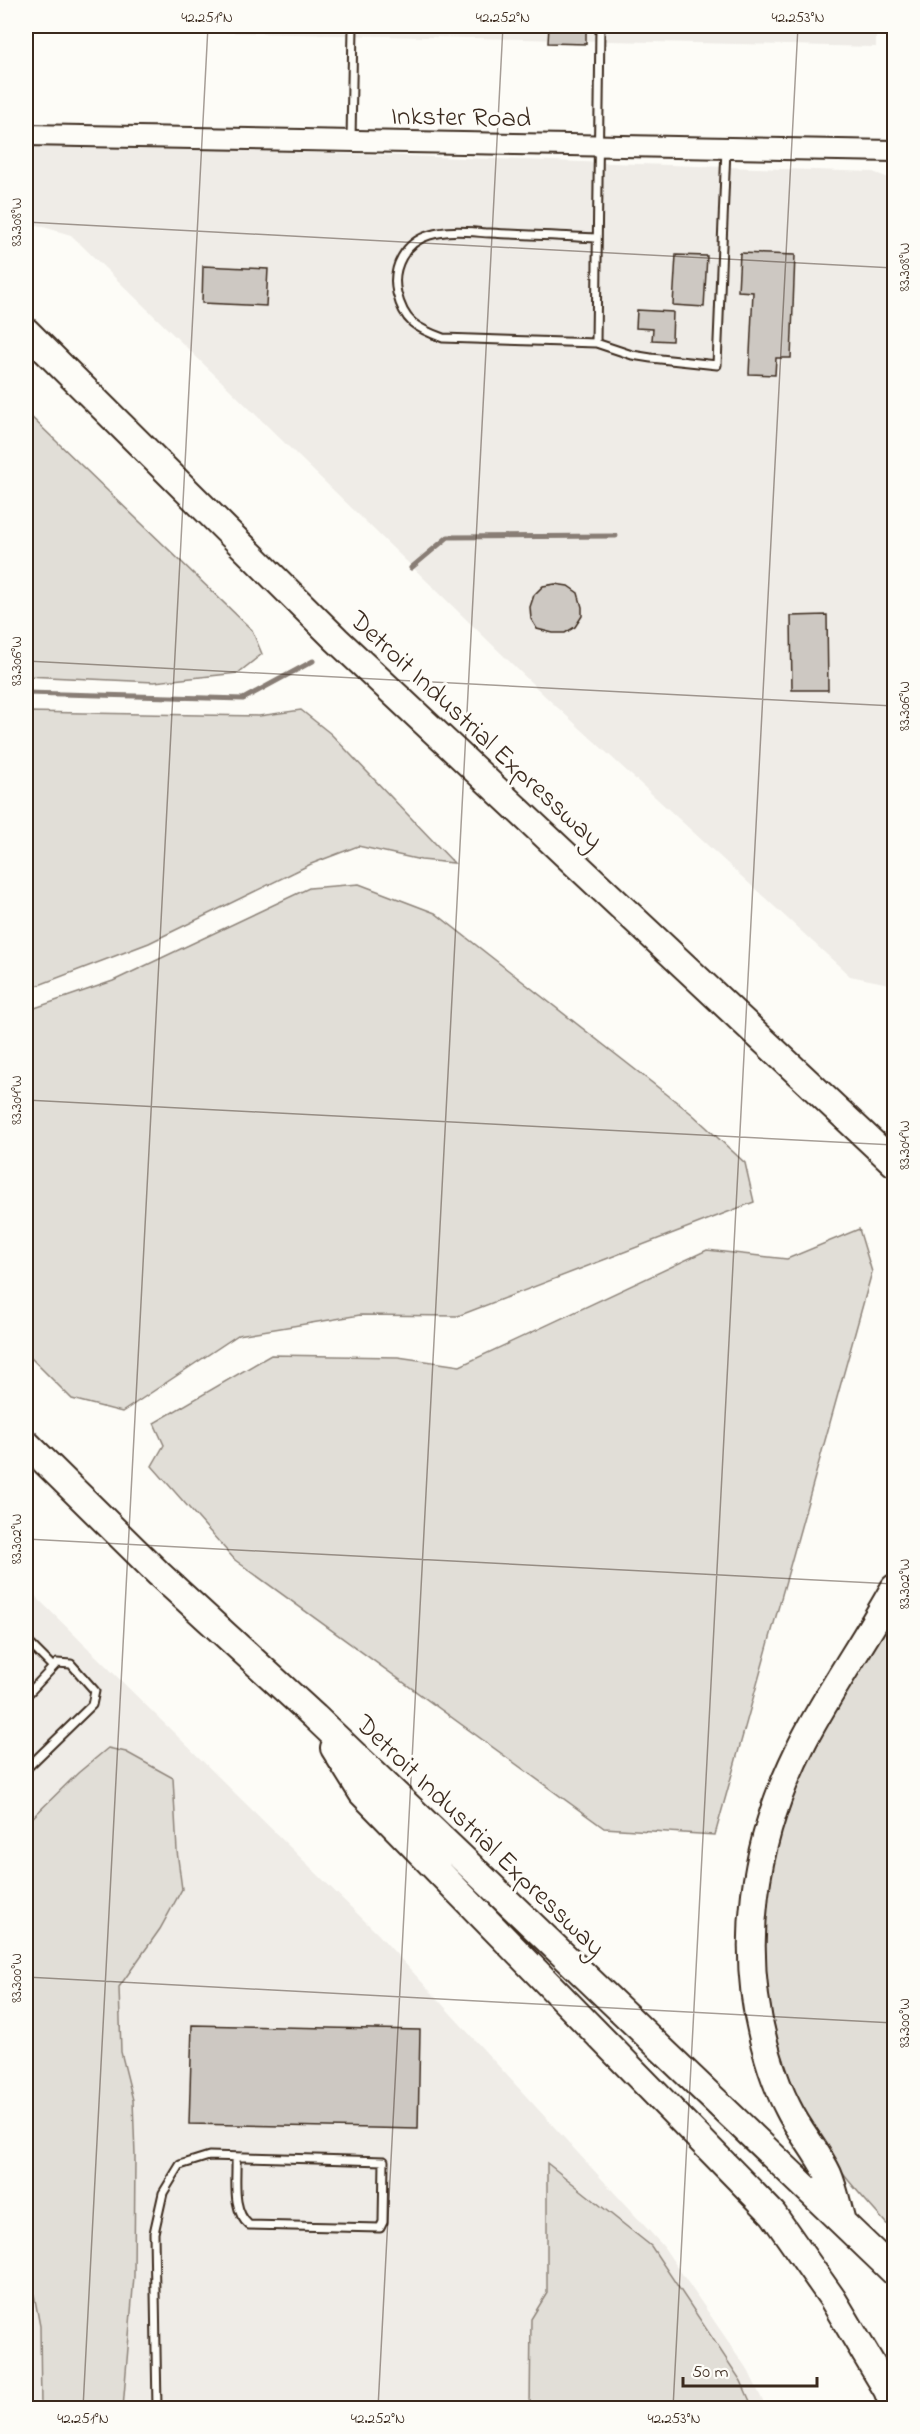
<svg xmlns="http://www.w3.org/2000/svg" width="920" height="2434" viewBox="0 0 920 2434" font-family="'Indie Flower',sans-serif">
<rect width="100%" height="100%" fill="#fdfcf7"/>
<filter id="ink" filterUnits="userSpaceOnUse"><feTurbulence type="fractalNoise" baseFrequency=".0167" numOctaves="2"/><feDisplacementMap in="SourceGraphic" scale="12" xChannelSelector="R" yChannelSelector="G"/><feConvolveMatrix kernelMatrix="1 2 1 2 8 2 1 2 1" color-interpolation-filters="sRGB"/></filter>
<g filter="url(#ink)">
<path fill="#efece7" d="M26,26H876V47L26,28Z
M26,143L873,172L894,180V985L850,976L545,696L71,235L26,222Z
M26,1587L378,1934L663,2246L749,2372L766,2408H26Z"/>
<path fill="#e1ded7" stroke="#8e847a" stroke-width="1.5" d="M26,412L252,630L262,654L238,673L154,682L26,676Z
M301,710L331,734L454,863L421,860L358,846L311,864L149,943L26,990V712L259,716Z
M359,884L435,913L692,1114L745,1163L754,1202L458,1316L360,1315L238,1335L122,1412L72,1399L26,1353V1011L113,981L309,888Z
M859,1229L872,1272L715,1835L604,1828L235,1560L152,1466L164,1445L154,1423L271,1355L398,1357L460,1366L707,1250L787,1259Z
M894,1614V2232C863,2198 830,2163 808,2121C759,2023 751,1908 789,1804C813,1740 858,1673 894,1614Z
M108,1748L126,1752L173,1778L177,1851L182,1889L160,1929L119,1987L121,2052L133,2100L135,2156L134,2276L123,2408H41L40,2326L26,2252V1824L78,1773Z
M547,2163L651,2246L741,2381L753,2408H530L531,2319L547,2293Z"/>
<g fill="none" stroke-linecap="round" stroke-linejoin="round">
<path stroke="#887d74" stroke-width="5" d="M411,568L448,537L616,536
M26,693L243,699L313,661"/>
</g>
<path fill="#cdc8c2" stroke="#3b2a1e" stroke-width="1.5" d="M549,26H586V44L548,43Z
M740,253L795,255L791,358H776L775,375L749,374L753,292L738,291Z
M676,255L707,256L704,307L673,305Z
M203,266L268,269L266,306L202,303Z
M637,310L673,312L672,341L652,340L653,329L636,328Z
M555,584L568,586L578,593L582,607V616L575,627L565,633H553L537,629L531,619L530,607L534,595L543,586Z
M827,615L828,690H792L791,616Z
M192,2025L420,2030L418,2129L189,2124Z"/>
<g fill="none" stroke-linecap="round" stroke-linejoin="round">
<g stroke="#3b2a1e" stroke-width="11">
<path id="lane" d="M600,26L596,343L632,355L651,358L717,365L726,149
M351,140L353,26
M596,238C561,236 525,235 490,233C471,232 448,229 430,235C405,242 391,268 397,293C404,322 416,328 443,338L596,343
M26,1640L53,1667
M26,1696L57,1663L71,1664L95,1691L92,1705L26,1769
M157,2408L154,2233L163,2193L180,2165L209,2156L384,2161L383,2222L380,2228L249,2225C231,2210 237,2179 236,2157"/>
</g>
<g stroke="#3b2a1e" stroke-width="24">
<path id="secondary" d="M26,135L894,151"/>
</g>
<g stroke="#3b2a1e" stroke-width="30">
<path id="highway" d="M26,331L337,640L894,1163
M26,1443L159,1574L315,1717L894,2272
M334,1748L362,1793L773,2214L832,2298L887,2390L894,2408
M841,2218C837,2204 834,2188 828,2174C817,2151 799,2131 788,2108C780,2093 773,2074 768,2057C736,1951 753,1837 804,1740C831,1688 866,1639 894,1588"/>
</g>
<use href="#lane" stroke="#fdfcf7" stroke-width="7"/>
<use href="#secondary" stroke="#fdfcf7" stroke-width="20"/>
<use href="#highway" stroke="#fdfcf7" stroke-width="26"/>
</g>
</g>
<path fill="none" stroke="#3b2a1e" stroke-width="1.5" stroke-opacity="0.45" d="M26,222L894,268M26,661L894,706M26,1100L894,1145M26,1539L894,1584M26,1977L894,2023M83,2408L208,26M378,2408L503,26M673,2408L798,26"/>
<g text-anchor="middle" stroke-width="6" stroke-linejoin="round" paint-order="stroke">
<g font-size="27" fill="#3b2a1e" stroke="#fdfcf7">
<text transform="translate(461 116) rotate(1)" y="9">Inkster Road</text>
<text transform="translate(477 729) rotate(43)" y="9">Detroit Industrial Expressway</text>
<text transform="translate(481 1835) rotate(44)" y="9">Detroit Industrial Expressway</text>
</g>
</g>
<rect width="920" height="2434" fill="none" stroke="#fdfcf7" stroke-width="66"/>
<path d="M683 2377v9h134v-9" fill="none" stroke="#3b2a1e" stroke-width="3"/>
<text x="692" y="2377" font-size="18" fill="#3b2a1e" stroke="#fdfcf7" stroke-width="4.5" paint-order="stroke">50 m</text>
<rect x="33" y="33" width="854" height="2368" fill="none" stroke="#3b2a1e" stroke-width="2"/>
<g font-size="15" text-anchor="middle" fill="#3b2a1e">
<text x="207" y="22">42.251°N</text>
<text x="503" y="22">42.252°N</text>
<text x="798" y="22">42.253°N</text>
<text transform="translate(16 222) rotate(-90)" y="5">83.308°W</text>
<text transform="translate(904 267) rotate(-90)" y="5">83.308°W</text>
<text transform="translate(16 661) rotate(-90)" y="5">83.306°W</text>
<text transform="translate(904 706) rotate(-90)" y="5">83.306°W</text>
<text transform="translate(16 1100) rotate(-90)" y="5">83.304°W</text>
<text transform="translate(904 1145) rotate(-90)" y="5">83.304°W</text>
<text transform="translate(16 1539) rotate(-90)" y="5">83.302°W</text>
<text transform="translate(904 1584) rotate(-90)" y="5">83.302°W</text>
<text transform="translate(16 1978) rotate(-90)" y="5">83.300°W</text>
<text transform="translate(904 2023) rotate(-90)" y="5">83.300°W</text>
<text x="83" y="2423">42.251°N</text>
<text x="378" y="2423">42.252°N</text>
<text x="674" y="2423">42.253°N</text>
</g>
</svg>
